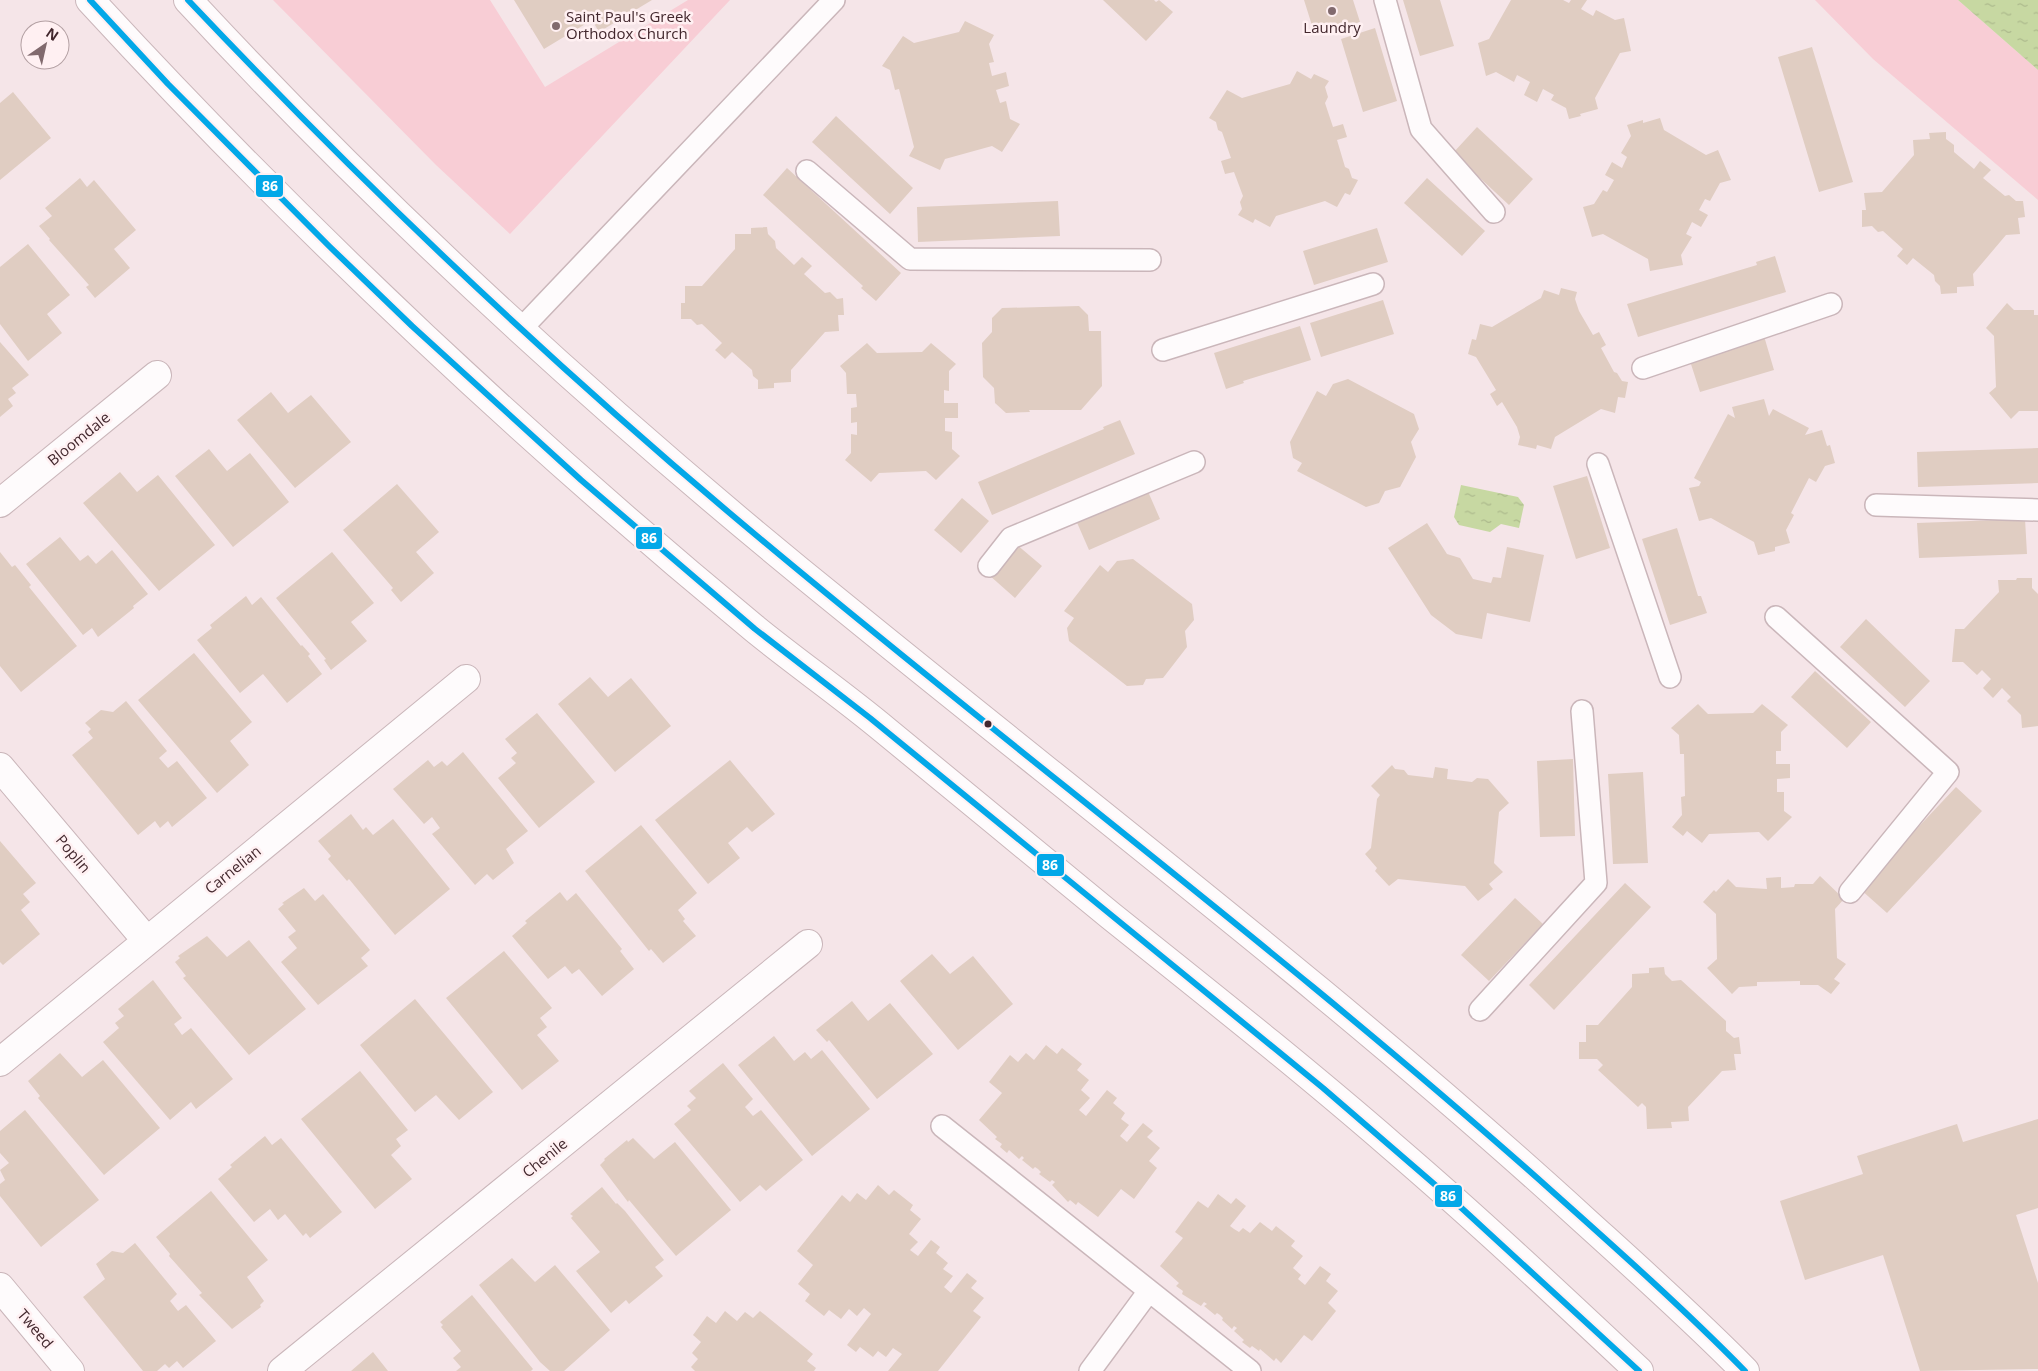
<svg xmlns="http://www.w3.org/2000/svg" width="2038" height="1371" viewBox="0 0 2038 1371" font-family="'Open Sans',sans-serif">
<defs>
<pattern id="water-ripples" width="26" height="14" patternUnits="userSpaceOnUse" patternTransform="scale(1.25)"><rect width="26" height="14" fill="#c7d8a2"/><path d="M2 4q2-2 4 0t4 0M15 11q2-2 4 0t4 0" fill="none" stroke="#acb98c"/></pattern>
</defs>
<rect width="100%" height="100%" fill="#f5e5e8"/>
<path fill="#f8cdd5" d="M273,0H490L545,87L688,0H730L510,234L436,165Z
M1815,0H1958L2038,70V200L1873,59Z"/>
<path fill="url(#water-ripples)" d="M1958,0H2038V70Z
M1461,485L1518,497L1524,505L1519,528L1501,524L1490,532L1459,525L1454,517Z"/>
<path fill="#e0cdc2" d="M514,0H652L599,32L592,20L544,49Z
M1103,0H1154L1156,2L1159,0L1173,12L1146,41Z
M1304,0H1353L1360,22L1315,35Z
M1403,0H1440L1454,46L1420,56Z
M1511,0H1563L1569,3L1571,0H1587L1581,9L1593,16L1596,10L1615,20L1624,18L1631,51L1620,53L1595,98L1598,109L1580,114L1581,116L1569,119L1566,108L1551,100L1554,95L1543,89L1537,102L1524,95L1530,82L1517,75L1514,82L1496,72L1486,76L1478,43L1489,39Z
M965,21L994,35L989,44L994,62L989,63L992,76L1006,72L1009,86L996,90L1000,103L1006,101L1010,119L1020,124L1002,152L992,146L945,159L940,170L909,156L914,147L899,89L895,90L890,70L882,66L903,36L914,43L959,32Z
M1375,28L1397,101L1363,112L1341,39Z
M1812,47L1853,182L1819,192L1778,57Z
M1297,71L1311,79L1314,74L1329,81L1325,87L1328,97L1325,103L1333,127L1343,124L1347,137L1337,140L1345,167L1349,169L1352,178L1358,180L1350,195L1345,193L1337,207L1325,201L1276,216L1270,227L1255,219L1253,223L1238,215L1242,209L1240,202L1243,196L1234,172L1225,174L1221,161L1231,158L1222,132L1218,130L1216,122L1209,118L1227,90L1242,98L1290,84Z
M13,92L51,138L0,180V103Z
M836,116L913,188L890,214L812,142Z
M1660,118L1664,130L1706,155L1718,150L1731,180L1720,183L1710,201L1705,199L1699,210L1708,215L1701,227L1692,222L1686,234L1692,237L1681,255L1683,265L1650,271L1648,259L1603,234L1592,237L1583,207L1594,204L1603,190L1607,192L1614,180L1605,175L1612,162L1622,168L1627,157L1621,153L1631,136L1627,125L1643,120V123Z
M1477,127L1533,179L1509,205L1453,153Z
M1946,132V139L1954,145V152L1974,169L1980,161L1991,170L1983,178L2005,196L2009,195L2016,201H2023L2025,217L2018,218L2020,234L2006,235L1973,274L1974,286L1957,287V293L1941,294L1940,286L1935,281L1934,275L1913,258L1907,265L1897,256L1903,249L1883,231L1878,232L1872,226L1862,227V210H1866L1864,193L1882,192L1914,155L1913,140L1930,139L1929,133Z
M787,168L901,273L876,301L861,288L863,286L763,195Z
M80,178L87,187L94,180L136,230L114,249L130,268L95,298L86,287L89,285L49,240L50,239L39,226L52,216L45,208Z
M1427,178L1485,231L1462,256L1404,203Z
M1058,201L1060,236L918,242L917,207Z
M767,227L768,234L775,241L776,248L794,265L802,257L812,266L804,274L825,293L830,292L837,299L843,298L844,315H838L839,331L825,332L791,370V382L774,383V388L758,389V380L753,376L752,370L732,352L725,359L715,350L722,343L702,324L697,325L691,319H681V303H685V286H702L735,249V234H751V228Z
M1377,228L1388,262L1314,285L1303,251Z
M28,244L70,295L47,314L62,333L28,361L0,324V267Z
M1775,256L1786,292L1638,337L1627,304L1757,265L1756,262Z
M1561,288L1577,292L1575,299L1579,311L1593,335L1599,332L1606,345L1601,348L1614,372L1617,373L1622,381L1628,382L1625,398L1618,397L1615,413L1601,409L1555,437L1551,449L1537,445L1536,449L1518,445L1520,437L1517,427L1502,402L1497,406L1490,394L1496,390L1476,357L1468,354L1472,339L1476,340L1480,324L1492,327L1541,298L1544,290L1559,295Z
M1383,300L1394,334L1321,357L1310,323Z
M2007,303L2014,310H2034V315H2038V411H2019L2011,419L1989,393L1996,387L1994,336L1986,328Z
M1079,306L1088,315L1089,331H1101L1102,386L1081,410H1029L1030,412L1006,413L995,403L994,388L983,377L982,343L992,332V318L1002,308Z
M1300,326L1311,360L1243,381L1244,383L1226,389L1214,353Z
M1764,336L1774,370L1700,392L1689,358Z
M0,342L29,375L12,388L16,393L8,399L13,406L0,417Z
M867,343L877,353L922,352L931,343L956,364L949,371V391L944,390V403H958V418H945V431L952,432V449L960,456L936,480L926,471L879,473L871,482L845,460L851,453V434L857,435V422L851,423V408L857,407L856,394H847L846,373L840,366Z
M1348,379L1414,414L1419,429L1411,442L1416,457L1400,487L1385,491L1379,503L1366,507L1297,471L1302,463L1293,458L1290,442L1317,391L1326,396L1333,384Z
M271,392L288,413L311,395L351,442L295,488L237,420Z
M1764,399L1769,416L1773,409L1809,428L1805,435L1822,430L1827,446L1830,445L1835,463L1825,466L1816,482L1809,478L1791,513L1794,515L1786,530L1790,543L1775,547V551L1758,555L1754,542L1711,518L1699,521L1689,488L1699,486L1701,482L1694,478L1728,414L1735,418L1732,407Z
M1120,420L1135,454L992,515L978,482L1104,429L1103,427Z
M2038,448V483L1918,487L1917,452Z
M209,449L227,471L250,453L289,502L233,547L175,476Z
M120,472L137,492L158,475L215,545L159,591L83,503Z
M1587,476L1610,548L1576,559L1553,486Z
M397,484L439,532L416,552L434,573L401,602L391,590L393,588L343,530Z
M1146,487L1160,519L1089,550L1075,518Z
M962,498L989,521L961,553L934,530Z
M2025,519L2027,554L1919,558L1917,523Z
M1427,523L1447,554L1460,558L1473,579L1491,583L1493,577L1501,578L1507,547L1544,555L1530,622L1487,613L1482,639L1456,634L1431,615L1388,548Z
M1677,528L1698,596H1701L1707,613L1670,625L1642,539Z
M60,537L80,561L88,555L96,564L112,550L148,594L133,606L134,608L98,637L92,628L83,635L26,564Z
M1016,544L1042,566L1015,598L989,575Z
M0,552L12,567L15,565L31,585L29,587L77,646L21,692L0,666Z
M332,552L374,603L351,622L367,641L331,670L324,660L326,659L276,598Z
M1133,559L1192,604L1194,620L1185,631L1187,647L1163,678L1146,679L1143,685L1127,686L1069,641L1067,628L1074,618L1064,611L1100,565L1108,572L1117,561Z
M2017,578H2032V588L2038,594V726L2022,728L2021,715L2007,701L2011,697L2002,688L1993,698L1983,688L1991,679L1982,670L1977,675L1963,662H1952L1955,629H1964L1999,592L1998,580H2016Z
M246,596L252,605L261,597L301,646L302,645L310,654L308,656L322,674L287,703L263,674L240,693L197,640L212,628L210,625Z
M1866,619L1930,681L1905,707L1840,647Z
M194,653L252,722L230,741L249,765L217,793L138,700Z
M1815,671L1871,722L1847,748L1791,697Z
M590,677L608,697L631,678L671,726L615,772L558,704Z
M126,701L167,751L159,758L168,768L177,761L207,798L172,827L168,821L160,828L155,821L138,835L72,755L93,738L88,732L91,729L85,723L101,710L113,712Z
M1698,704L1708,714L1753,713L1762,704L1788,725L1781,732V751H1776V764H1790V778L1777,779V792H1784V811L1792,817L1768,841L1759,832L1709,834L1702,843L1687,831L1683,836L1672,827L1682,815L1681,797L1685,796L1684,754H1680L1679,735L1671,728Z
M537,713L595,782L539,828L498,778L516,763L511,758L517,753L505,739Z
M463,752L528,831L506,849L514,863L493,880L487,874L475,885L432,834L440,828L432,817L424,824L393,789L428,760L434,767L442,761L447,766Z
M1573,759L1575,836L1540,837L1537,761Z
M730,760L775,814L752,832L747,827L728,843L740,858L708,884L655,820Z
M1392,765L1395,769L1404,770L1408,775L1433,778L1435,767L1448,769L1447,779L1472,782L1477,778L1488,779L1509,803L1499,812L1494,863L1503,872L1489,884L1493,889L1478,901L1465,886L1398,879L1389,886L1375,871L1377,868L1365,854L1371,848L1377,799L1380,795L1371,786Z
M1643,772L1648,863L1613,864L1608,774Z
M1956,787L1982,811L1887,913L1860,889Z
M351,814L363,830L366,827L373,835L393,819L450,889L395,935L349,879L347,881L328,859L331,856L318,841Z
M641,825L697,893L678,910L685,919L683,921L696,936L663,963L651,949L649,951L585,871Z
M0,841L36,883L23,894L30,902L21,910L40,934L3,965L0,962Z
M1820,876L1844,899L1835,909L1837,958L1846,964L1834,979L1840,983L1831,994L1818,985H1800V981L1757,982V986L1739,987L1732,994L1707,968L1717,959L1716,914L1703,902L1714,890L1716,892L1728,879L1736,887L1767,889L1766,878L1781,877V888L1794,887L1795,884H1813Z
M1625,883L1651,907L1554,1010L1529,985Z
M304,888L315,901L323,894L370,950L361,958L368,966L318,1005L281,962L297,948L288,937L296,931L278,909L284,904L282,903Z
M560,892L567,901L576,893L622,949L620,951L634,969L602,996L579,969L572,974L565,966L548,979L512,936L527,923L525,921Z
M1515,898L1543,924L1489,981L1461,955Z
M207,936L227,957L249,940L306,1009L249,1055L183,978L186,976L175,962L180,958L178,956Z
M504,951L552,1008L540,1018L547,1027L537,1035L559,1061L522,1090L446,998Z
M932,954L950,974L973,956L1013,1004L958,1050L900,981Z
M1664,967L1665,974L1672,981L1681,980L1726,1021V1031L1734,1038L1739,1037L1741,1054H1734L1736,1070L1722,1071L1688,1107L1689,1121L1671,1122L1672,1128L1647,1129L1646,1107L1642,1103L1638,1107L1598,1070L1603,1065L1597,1059H1579V1042H1586V1025H1598L1632,987V974L1649,973V968Z
M153,980L182,1018L174,1024L182,1035L191,1028L233,1079L196,1109L191,1102L170,1120L103,1042L119,1028L115,1023L124,1016L118,1009Z
M415,999L493,1092L459,1120L436,1095L415,1112L360,1045Z
M852,1001L868,1021L890,1003L933,1054L877,1099L829,1040L827,1042L816,1030Z
M774,1036L794,1061L805,1052L811,1059L822,1050L870,1109L812,1156L738,1065Z
M1046,1045L1057,1054L1062,1048L1082,1064L1077,1070L1089,1080L1081,1090L1090,1098L1079,1110L1086,1116L1107,1090L1117,1098L1113,1103L1125,1113L1121,1119L1129,1125L1120,1136L1127,1142L1143,1123L1153,1131L1147,1137L1160,1148L1149,1161L1157,1168L1134,1199L1121,1189L1098,1217L1078,1202L1076,1205L1070,1200L1068,1202L1052,1185L1055,1182L1052,1180L1050,1182L1039,1174L1041,1172L1038,1169L1035,1167L1033,1169L1022,1160L1024,1158L1022,1156L1019,1159L1009,1150L1007,1153L1000,1147L1002,1144L995,1139L997,1137L979,1120L1002,1093L989,1082L1010,1055L1018,1062L1026,1053L1034,1060Z
M60,1053L82,1077L103,1060L160,1128L104,1175L38,1098L40,1096L28,1081Z
M723,1063L753,1099L745,1107L753,1116L761,1110L803,1160L766,1191L760,1185L740,1202L674,1124L691,1110L687,1106L696,1098L689,1091Z
M360,1071L408,1130L396,1139L401,1146L391,1155L412,1179L375,1209L301,1119Z
M25,1110L99,1200L41,1247L0,1196V1184L5,1180L0,1170L9,1163L0,1153V1131Z
M2038,1119V1208L2016,1215L2038,1283V1369L1920,1371L1883,1255L1805,1280L1780,1201L1863,1174L1857,1156L1957,1124L1963,1142Z
M265,1136L272,1145L281,1138L342,1212L310,1238L306,1233L303,1236L285,1214L278,1220L270,1209L254,1222L218,1179L232,1167L230,1165Z
M633,1138L654,1159L675,1142L731,1210L676,1256L629,1200L628,1202L600,1165L605,1160L604,1159L627,1140L628,1142Z
M878,1185L889,1195L894,1190L913,1205L910,1210L921,1219L909,1234L918,1242L910,1250L918,1256L931,1240L940,1247L936,1253L948,1263L943,1269L953,1276L944,1287L951,1293L967,1273L977,1281L971,1288L984,1298L973,1311L981,1317L938,1371H888L902,1354L893,1348L886,1357L878,1351L873,1357L860,1347L856,1352L847,1345L871,1314L864,1308L857,1316L849,1309L841,1319L829,1310L824,1316L805,1301L810,1294L798,1284L813,1265L797,1251L842,1195L850,1202L857,1193L866,1200Z
M602,1187L616,1204L617,1203L625,1211L664,1260L655,1267L663,1276L629,1304L626,1300L611,1313L576,1271L600,1252L571,1218L573,1216L570,1214Z
M211,1191L268,1260L247,1277L264,1301L260,1305L261,1307L232,1329L199,1295L202,1293L169,1256L170,1254L156,1237Z
M1218,1194L1231,1204L1236,1198L1246,1206L1230,1226L1234,1229L1239,1232L1243,1228L1250,1233L1260,1222L1272,1231L1276,1226L1295,1241L1291,1246L1303,1256L1293,1268L1301,1275L1298,1279L1305,1285L1320,1266L1331,1274L1326,1281L1338,1291L1328,1303L1336,1311L1312,1341L1304,1335L1281,1363L1276,1358L1274,1361L1260,1349L1259,1351L1252,1346L1250,1348L1242,1342L1244,1340L1234,1331L1237,1328L1234,1326L1232,1329L1222,1320L1223,1318L1220,1315L1217,1313L1215,1315L1204,1306L1207,1304L1204,1302L1201,1306L1182,1294L1183,1291L1176,1286L1179,1283L1160,1266L1183,1238L1175,1232L1198,1201L1208,1208Z
M135,1243L177,1294L170,1301L178,1311L186,1305L216,1341L183,1368L177,1361L169,1368L165,1364L157,1371H143L83,1297L105,1279L96,1264L112,1251L123,1253Z
M512,1258L535,1282L555,1265L610,1330L564,1371H550L540,1362L479,1285Z
M472,1295L533,1369L531,1371H456L461,1367L453,1358L461,1351L441,1327L443,1325L440,1322Z
M725,1311L737,1321L745,1312L753,1318L760,1311L813,1354L807,1361L816,1368L814,1371H695L691,1367L698,1359L692,1353L701,1342L693,1335L707,1316L716,1323Z
M373,1352L388,1371H351Z"/>
<g fill="none" stroke-linecap="round" stroke-linejoin="round">
<g stroke="#cab6ba" stroke-width="24">
<path id="lane" d="M1385,0L1421,129L1494,212
M807,171L910,259L1150,260
M520,330L834,0
M1163,350L1373,284
M1643,368L1831,304
M1598,464L1670,677
M1876,505L2038,510
M989,566L1011,538L1194,462
M1776,617L1948,772L1850,892
M1480,1010L1596,883L1582,711
M942,1126L1250,1371
M1090,1371L1149,1291"/>
</g>
<g stroke="#cab6ba" stroke-width="30">
<path id="street" d="M0,503L157,375
M0,767L147,941
M0,1062L466,679
M0,1287L70,1371
M282,1371L808,944"/>
</g>
<g stroke="#cab6ba" stroke-width="30">
<path id="secondary" d="M90,0C297,225 519,434 755,629C798,664 843,695 886,731C961,792 1036,855 1111,916C1206,992 1301,1067 1393,1147C1477,1219 1558,1295 1639,1371
M188,0C391,219 613,421 846,609C1094,811 1349,1005 1585,1221C1639,1270 1694,1319 1745,1371"/>
</g>
<use href="#lane" stroke="#fefbfc" stroke-width="21"/>
<use href="#street" stroke="#fefbfc" stroke-width="28"/>
<use href="#secondary" stroke="#fefbfc" stroke-width="28"/>
<g stroke="#fff0f2" stroke-width="10">
<path id="bus-1" d="M90,0L168,84L329,246L412,326L581,480L755,629L870,718L1323,1088L1455,1202L1639,1371
M188,0C368,190 557,369 757,536C1021,757 1297,963 1554,1193C1619,1251 1684,1309 1745,1371"/>
</g>
<use href="#bus-1" stroke="#03a8e8" stroke-width="6"/>
</g>
<g fill="#816a6e" stroke="#fff0f2" stroke-width="2">
<circle cx="1332" cy="11" r="5"/>
<circle cx="556" cy="26" r="5"/>
</g>
<circle fill="#42272d" stroke="#fff0f2" stroke-width="2" cx="988" cy="724" r="4.5"/>
<g text-anchor="middle" stroke-width="5" stroke-linejoin="round" paint-order="stroke">
<g font-size="15" fill="#42272d" stroke="#fff0f2" text-anchor="start">
<text x="566" y="22">Saint Paul's Greek<tspan x="566" dy="17">Orthodox Church</tspan></text>
<text x="1332" y="33" text-anchor="middle">Laundry</text>
</g>
<g font-size="15" fill="#42272d" stroke="#fff0f2">
<text transform="translate(79 439) rotate(-39)" y="5">Bloomdale</text>
<text transform="translate(73 854) rotate(50)" y="5">Poplin</text>
<text transform="translate(233 870) rotate(-39)" y="5">Carnelian</text>
<text transform="translate(545 1158) rotate(-39)" y="5">Chenile</text>
<text transform="translate(35 1329) rotate(50)" y="5">Tweed</text>
</g>
</g>
<g stroke="#fff0f2" stroke-width="2">
<rect x="255" y="174" width="29" height="24" rx="5" fill="#03a8e8"/>
<rect x="635" y="526" width="28" height="24" rx="5" fill="#03a8e8"/>
<rect x="1036" y="853" width="29" height="24" rx="5" fill="#03a8e8"/>
<rect x="1434" y="1184" width="29" height="24" rx="5" fill="#03a8e8"/>
</g>
<g font-size="14" text-anchor="middle" font-weight="bold" fill="#fff">
<text x="270" y="191">86</text>
<text x="649" y="543">86</text>
<text x="1050" y="870">86</text>
<text x="1448" y="1201">86</text>
</g>
<g transform="translate(45 45) rotate(34)"><circle r="24" fill="#fff0f2" stroke="#b3a0a3"/>
<path d="M0-4L9 19L0 12L-9 19Z" fill="#816a6e"/>
<text y="-8" font-size="14" font-weight="bold" text-anchor="middle" fill="#42272d">N</text>
</g>
</svg>
